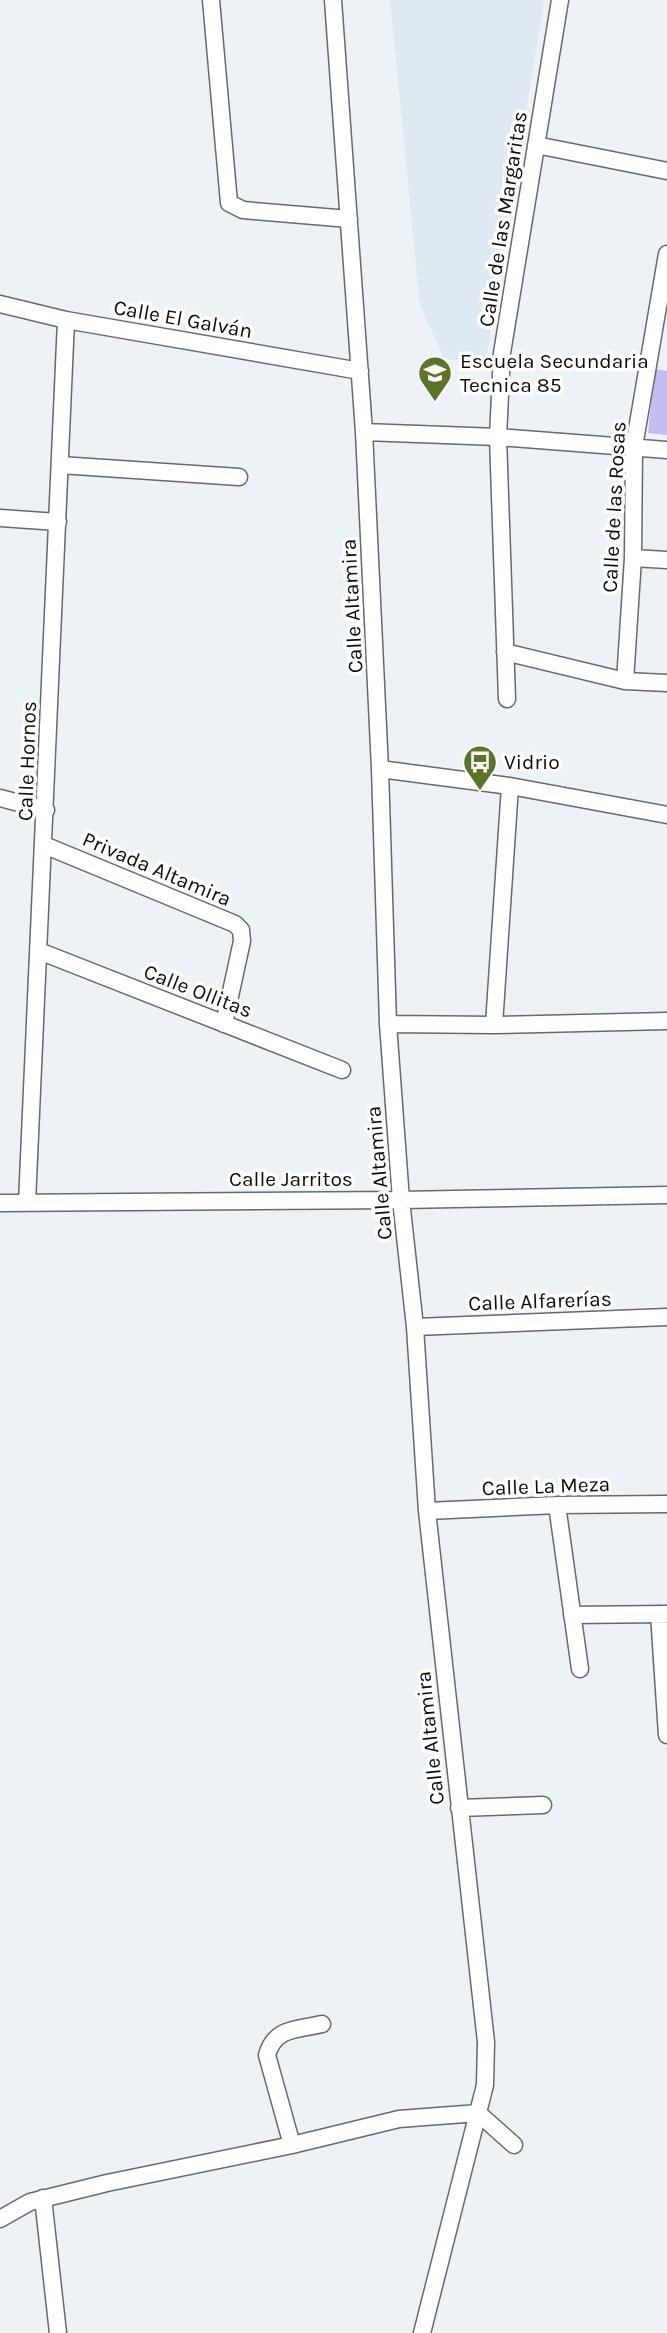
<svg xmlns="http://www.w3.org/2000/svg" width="667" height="2333" viewBox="0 0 667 2333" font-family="Karla,sans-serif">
<rect width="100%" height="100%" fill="#edf2f6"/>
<path fill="#dde8f1" d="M390,0H544L485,365L444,358L420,305Z"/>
<path fill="#c3bbf4" d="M655,369L667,371V435L648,433Z"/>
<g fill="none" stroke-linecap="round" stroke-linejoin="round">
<g stroke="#666a6e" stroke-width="19">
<path id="minor" d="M211,0L229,203L243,210L349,219
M333,0L364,432L380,769L388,1024L401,1200L415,1327L427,1511L486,2042L485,2085L422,2333
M536,145L667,171
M0,304L66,320L360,371
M364,432L498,437L667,450
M60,465L239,477
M0,518L58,522
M633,558L667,560
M505,652L625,681L667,683
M625,681L633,558L634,447L667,254
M507,699L498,437L502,353L560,0
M380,769L510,786L667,815
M0,798L46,810
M44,845L235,924L241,930L242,941L224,1024
M39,951L342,1070
M388,1024L494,1025L667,1021
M494,1025L510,786
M0,1203L401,1200L667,1195
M27,1203L66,320
M415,1327L667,1317
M557,1505L580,1669
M427,1511L557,1505L667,1504
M659,1614L667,1735
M572,1615L667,1614
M459,1808L543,1805
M478,2113L514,2145
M292,2145L267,2055C275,2027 297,2030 322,2024
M43,2198L58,2333
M0,2219L30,2202L107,2183L292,2145L399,2119L478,2113"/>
</g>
<use href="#minor" stroke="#fff" stroke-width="16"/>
</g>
<defs>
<g id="school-pin" transform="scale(1.75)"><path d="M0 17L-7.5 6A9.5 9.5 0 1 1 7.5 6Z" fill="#5b7426" stroke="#fff"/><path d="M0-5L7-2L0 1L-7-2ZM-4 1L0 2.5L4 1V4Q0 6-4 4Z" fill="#fff"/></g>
<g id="bus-pin" transform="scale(1.75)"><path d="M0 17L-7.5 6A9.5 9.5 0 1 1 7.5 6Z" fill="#5b7426" stroke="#fff"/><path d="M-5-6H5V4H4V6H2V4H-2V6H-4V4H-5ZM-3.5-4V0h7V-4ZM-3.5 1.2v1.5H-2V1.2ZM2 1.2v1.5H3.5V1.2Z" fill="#fff"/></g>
</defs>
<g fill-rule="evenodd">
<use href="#school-pin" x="435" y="373"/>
<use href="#bus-pin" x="480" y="762"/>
</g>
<g text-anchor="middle" stroke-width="7" stroke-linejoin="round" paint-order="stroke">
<g font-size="21" fill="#0a0c0d" stroke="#fff">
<text transform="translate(503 219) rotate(-81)" y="7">Calle de las Margaritas</text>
<text transform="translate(183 319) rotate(10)" y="7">Calle El Galván</text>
<text transform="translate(614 507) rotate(-87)" y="7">Calle de las Rosas</text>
<text transform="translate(352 606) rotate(-93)" y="7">Calle Altamira</text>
<text transform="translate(27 761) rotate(-88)" y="7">Calle Hornos</text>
<text transform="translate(157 869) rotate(23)" y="7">Privada Altamira</text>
<text transform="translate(198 991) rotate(21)" y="7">Calle Ollitas</text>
<text transform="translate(379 1173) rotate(-95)" y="7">Calle Altamira</text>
<text x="291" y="1186">Calle Jarritos</text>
<text transform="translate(540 1301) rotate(-2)" y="7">Calle Alfarerías</text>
<text transform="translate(546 1486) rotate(-2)" y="7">Calle La Meza</text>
<text transform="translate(430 1738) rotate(-96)" y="7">Calle Altamira</text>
</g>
<g font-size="21" fill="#0a0c0d" stroke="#fff" text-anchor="start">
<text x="460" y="368">Escuela Secundaria<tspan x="460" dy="24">Tecnica 85</tspan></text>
<text x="504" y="769">Vidrio</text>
</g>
</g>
</svg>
